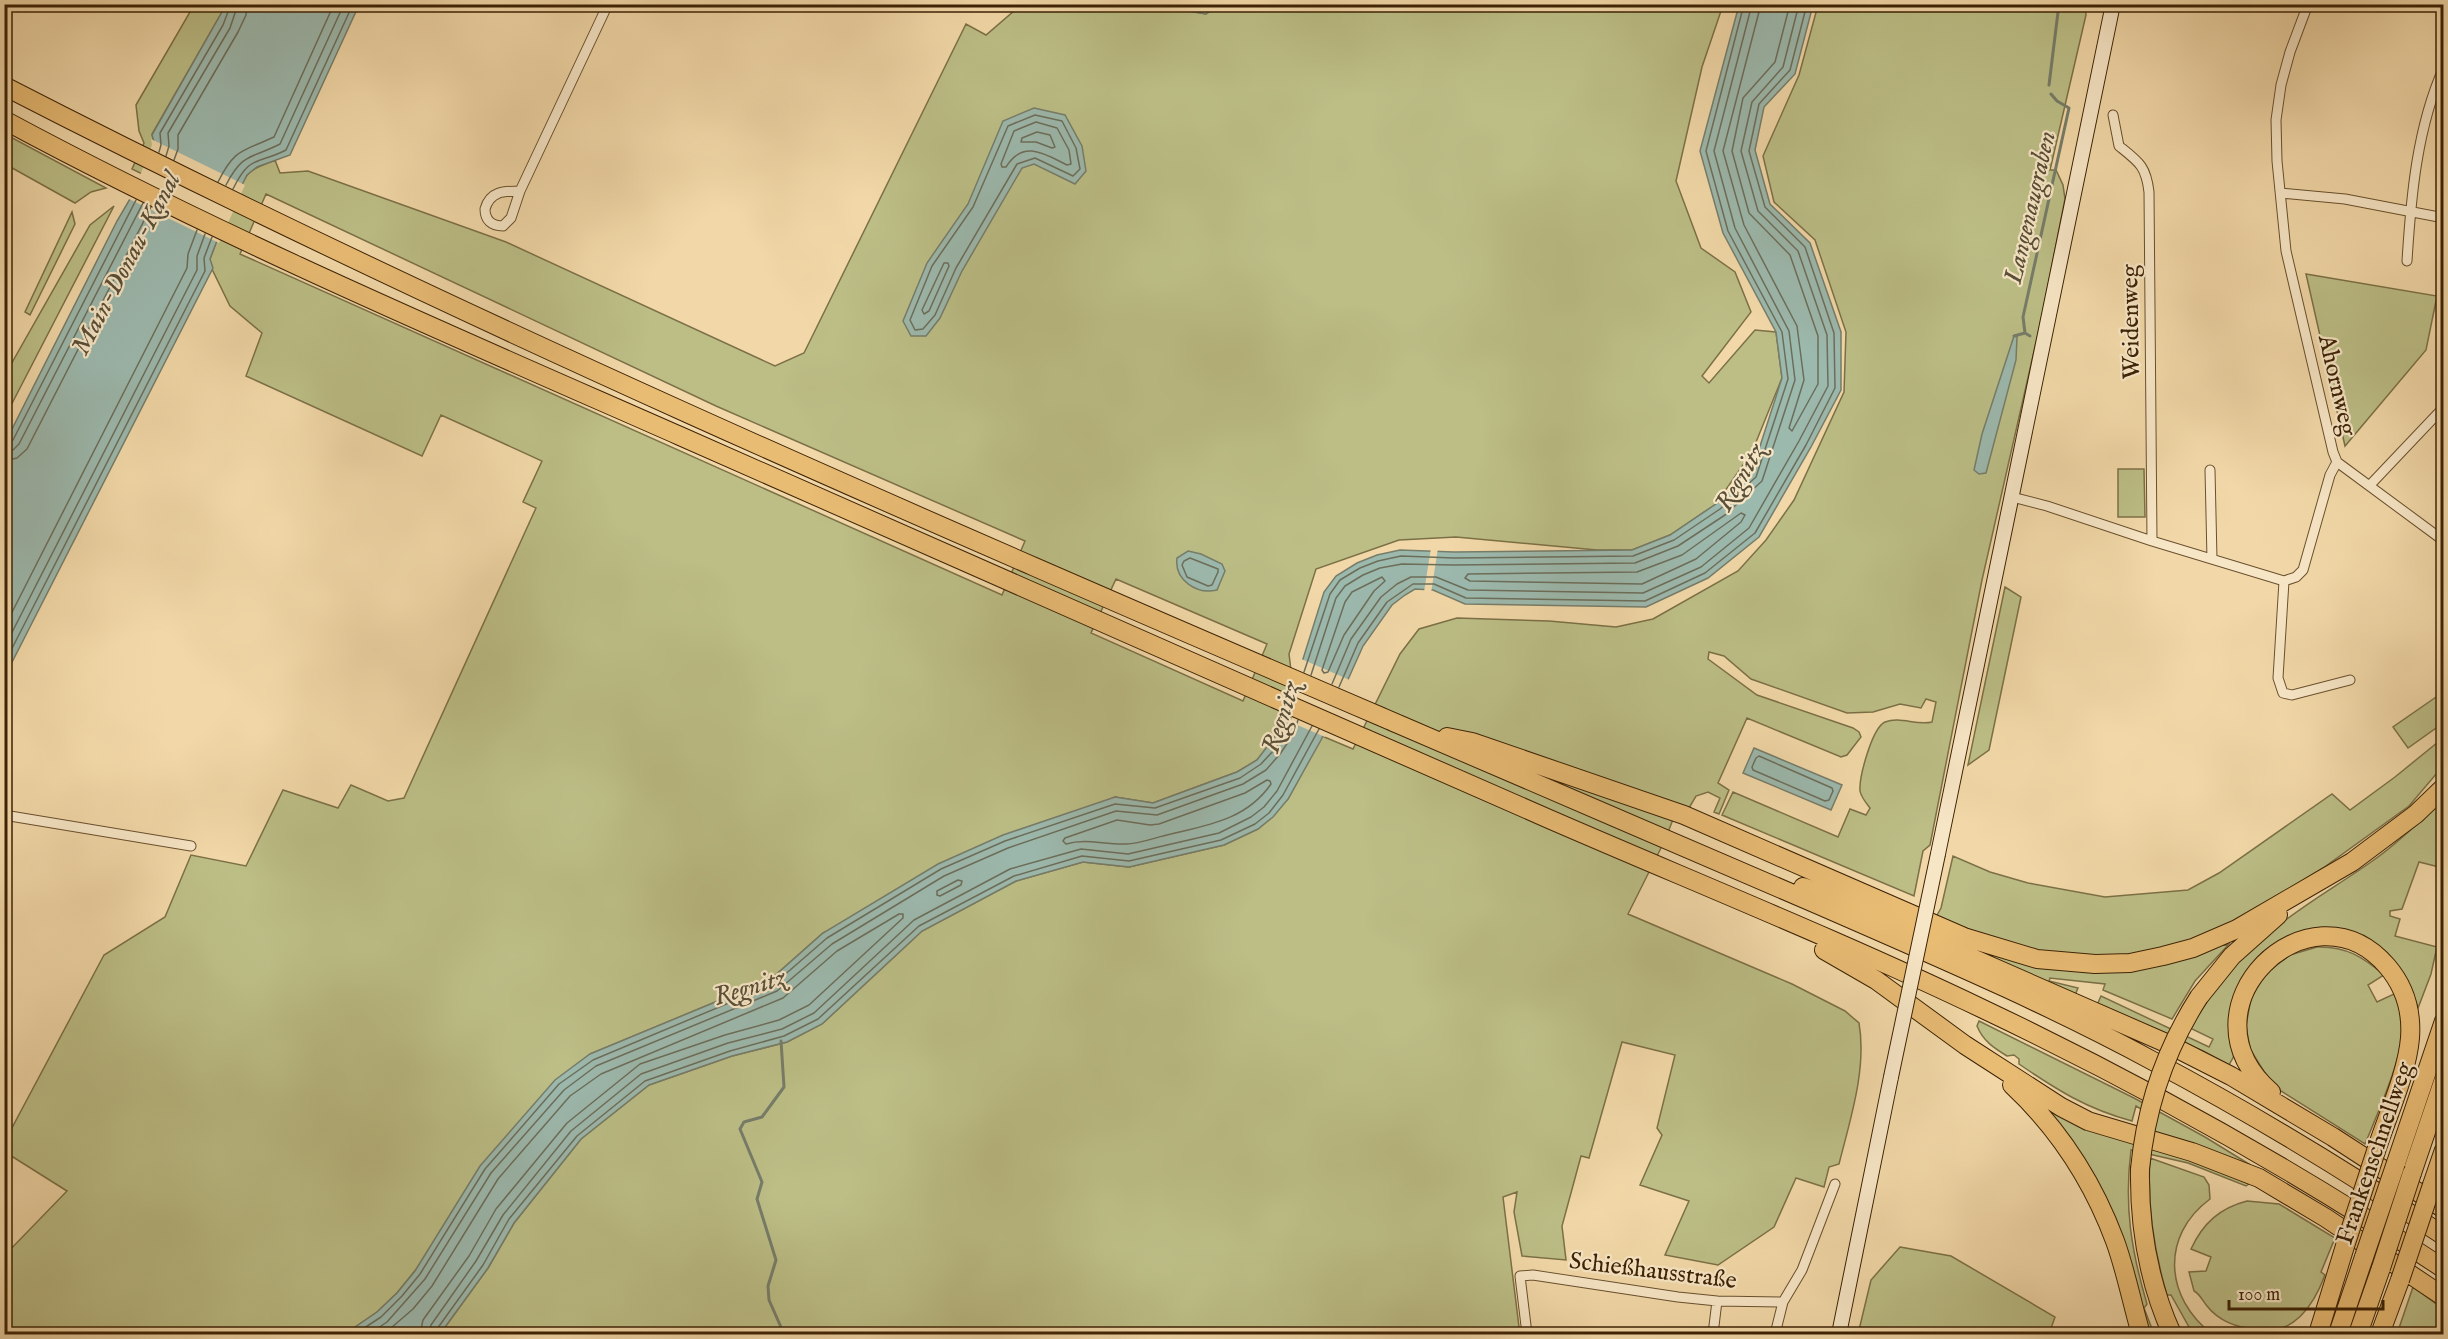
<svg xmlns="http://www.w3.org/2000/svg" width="2448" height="1339" viewBox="0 0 2448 1339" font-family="'IM FELL English',serif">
<rect width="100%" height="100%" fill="#f2d8a8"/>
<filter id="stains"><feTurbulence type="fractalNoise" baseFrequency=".00333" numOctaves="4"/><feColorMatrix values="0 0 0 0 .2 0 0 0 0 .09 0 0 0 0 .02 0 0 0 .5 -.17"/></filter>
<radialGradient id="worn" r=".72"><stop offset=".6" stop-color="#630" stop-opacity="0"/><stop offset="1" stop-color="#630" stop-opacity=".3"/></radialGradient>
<path fill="#bcbe86" stroke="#7c7046" stroke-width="1.5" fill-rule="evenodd" d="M1022,4L1183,5L1189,11L1206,14L1219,4L1723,5L1702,67L1676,181L1701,248L1735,272L1751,312L1702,376L1709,383L1755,330L1776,332L1782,378L1752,452L1716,504L1670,535L1632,550H1597L1456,537L1399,540L1316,569L1289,654L1293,687L1281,729L1257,760L1237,772L1153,803L1115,797L823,933L771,979L590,1054L397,1293L377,1312L345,1334H5L4,1256L67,1191L5,1152V1141L104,955L165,917L191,855L246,866L283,790L338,808L351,785L388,801L404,798L536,508L523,502L542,461L441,415L422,456L246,376L262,333L230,306L210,265V259C217,240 236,185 250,172C257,166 266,164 275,160L280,173L308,171L506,242L775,366L804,353L966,24L986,35ZM266,194L716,406L1025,541L1002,595L240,254ZM1116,579L1267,644L1243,701L1091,633Z
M194,5H226L152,134L155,145L144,175L132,169L144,143L139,131L136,105Z
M1818,5H2085L2086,15L2050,170H2056L2063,185L2065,199L2042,316L1982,580L1930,845L1923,851L1914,896L1722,815L1733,792L1838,837L1850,809L1866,815L1870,808C1866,803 1861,797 1860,791C1859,777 1872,728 1885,722C1901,716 1916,726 1932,722L1936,702L1926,699L1921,708L1900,704L1873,712L1847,713L1751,679L1724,656L1709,652L1708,659L1757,695L1853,728L1859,732L1861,737L1847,755L1841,757L1747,718L1718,783L1729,790L1719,814L1714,812L1720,798L1708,792L1696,796L1689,808L1679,804L1665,840L1628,914L1792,984L1845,1011L1859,1023C1867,1069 1850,1120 1839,1164L1829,1167L1824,1187L1796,1178L1774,1227L1718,1265L1665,1255L1689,1201L1640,1185L1662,1135L1657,1128L1675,1055L1622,1042L1589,1158L1581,1156L1562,1226L1566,1260L1522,1256L1514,1212L1517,1192L1503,1197L1519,1327L1512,1334H440L488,1268L514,1223L581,1139L649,1085L732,1056L787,1042L822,1024L922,931L1016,881L1083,862L1129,867L1224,845L1258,829L1288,799L1322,736L1353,749L1400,654L1419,629L1457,618L1549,621L1616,627L1653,619L1738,571L1766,540L1794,500L1844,392L1846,332L1815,240L1774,202L1763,156L1799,75Z
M4,134H5L106,188L91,192L75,203L5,164Z
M114,206L5,417V375L90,225Z
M72,212L75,224L30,315L25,312Z
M2306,274L2437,296L2426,350L2345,446Z
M2118,469H2144L2145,517H2118Z
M2005,587L2021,597L1989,750L1968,765Z
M2439,695L2443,702V723L2408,748L2393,727Z
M2443,738V766L2409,806L2323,868L2220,931L2191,941L2136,954L2077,957L2038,952L2003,942L1936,917L1941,908L1953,856L1990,872L2028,883L2105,897L2188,890L2219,873L2332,794L2350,810L2395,777Z
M2443,799V868L2419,862L2402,909L2390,911V916L2400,919L2395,936L2437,947L2431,974L2418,1008L2411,988L2380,950C2355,948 2331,945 2306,943C2299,942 2289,940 2283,941C2241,953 2224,1018 2235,1054L2229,1065L2203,1051L2097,1005L2101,996L2209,1047L2213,1039L2190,1028C2211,993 2238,958 2269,933C2301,906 2337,886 2371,862C2397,844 2421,821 2443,799Z
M1949,938L2048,967L2229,944L2195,981L2172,1019L2103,990L2105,984L2050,978L2049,981L2078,988L2075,995Z
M2317,947C2346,946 2363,957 2384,975L2368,985L2377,1002L2396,993C2398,1003 2402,1014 2403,1024C2404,1055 2377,1115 2365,1144L2273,1086L2250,1049L2246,1026L2251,998L2266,973L2290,955Z
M1979,1021L2134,1098L2205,1137L2249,1164L2245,1165L2153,1134L2156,1118L2136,1106L2132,1121C2087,1109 2057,1090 2019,1064V1059L2014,1055L2007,1056C1994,1048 1983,1041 1977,1026Z
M2050,1110L2198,1162L2249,1184L2246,1186L2188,1163L2131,1150C2124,1205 2131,1250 2147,1304L2144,1308L2154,1334H2148L2137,1294L2047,1113Z
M2150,1158L2204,1177L2209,1185L2210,1199C2160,1236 2165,1298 2212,1334H2193L2171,1295H2167C2154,1251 2147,1204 2150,1158Z
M2247,1201L2279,1204L2335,1238L2321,1272L2325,1275C2313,1307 2294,1334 2257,1332L2256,1328C2237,1329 2218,1320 2207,1306C2202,1300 2200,1294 2194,1291L2189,1272L2206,1271L2211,1257L2191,1249C2203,1223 2220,1208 2247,1201Z
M1900,1247L1951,1256L2055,1317L2049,1334H1858L1871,1280Z
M2413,1287L2443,1309V1334H2397Z"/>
<path fill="#9cb9ae" stroke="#767d6a" stroke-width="1.5" d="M226,5H359L290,155L257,167L247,175L226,217L210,259L213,268L6,674L5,443L117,221L144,175L155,145L152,135Z
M1183,5H1219L1206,14L1189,11Z
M1739,5H1813L1795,74L1764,107L1755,150L1770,204L1810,243L1841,332V390L1811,447L1759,537L1708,578L1646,607L1465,604L1433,590L1415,589L1405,595L1392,605L1363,646L1321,740L1288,799L1273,817L1258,829L1224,845L1129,867L1083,862L1016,881L922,931L822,1024L787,1042L732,1056L649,1085L581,1139L514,1223L488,1268L440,1334H345L377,1312L397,1293L415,1271L480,1166L555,1080L590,1054L771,979L823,933L938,864L1003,835L1115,797L1153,803L1237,772L1257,760L1281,729L1324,592L1336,576L1357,563L1377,555L1400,550L1454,552L1632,550L1670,535L1716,504L1751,474L1782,378L1776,332L1723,233L1700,151Z
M1034,108L1065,115L1082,146L1086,171L1075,184L1034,164L1022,168L962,271L940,318L926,336H911L903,321L927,263L968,204L1003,121Z
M2014,336L2017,337L2016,360L1986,473L1979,474L1974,470L1982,434Z
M1188,551L1201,554L1222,564L1225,571L1217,590C1197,595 1174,580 1177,558Z
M1754,748L1842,785L1831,810L1743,773Z"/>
<path fill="#f2d8a8" d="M151,139L245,185L219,243L127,198L141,173L152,145Z
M1431,548H1438L1431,593L1424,592Z
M1299,658L1352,681L1325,737L1281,718Z"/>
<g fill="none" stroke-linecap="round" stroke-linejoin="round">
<path stroke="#6c6e5a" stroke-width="1.5" d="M1761,4L1723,151L1744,225L1797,326L1804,380L1789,428L1792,431L1818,384V336L1790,255L1749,213L1732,151L1743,98L1775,62L1790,4
M1035,115L1062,121L1076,148L1080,169L1073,176L1035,158L1017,164L956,268L935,315L923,329L915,330L910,320L932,266L973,207L1008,126Z
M1036,122L1057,128L1069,150L1071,164L1067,165C1045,154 1023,139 1006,167H1002L1001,164L1014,131Z
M1037,132L1050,135L1055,147L1052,148L1036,142H1021L1022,138Z
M159,152L161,145L160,133L223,25L231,4
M166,156L169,146L168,133L230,28L238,4
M174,160L178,149V135L238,32L246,15L247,4
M218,182C235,148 242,152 274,137L334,4
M226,185C243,152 251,159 280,144L344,4
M233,189C250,154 257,165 286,150L353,4
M944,263H948L949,266L929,311L924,314L922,310Z
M4,444L13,440L136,200
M4,452L13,450L19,444L143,203
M4,461L17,458L27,449L151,207
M1741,513L1745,515L1741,522L1696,559L1642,584L1470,581L1465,578L1468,574L1637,572L1682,555Z
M1190,558L1218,569V572L1212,585L1208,586L1187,577L1182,565L1184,561Z
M1382,577L1385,581L1374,591L1344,635L1328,672L1324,673L1322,670L1345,602L1352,592Z
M4,628L187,268L188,254L197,230
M4,648L197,270V256L205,234
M4,664L205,271L204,258L212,237
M1304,672L1330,594L1340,580L1360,568L1378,561L1401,556L1454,558L1633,556L1674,540L1720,509L1756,477L1788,379L1782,332L1728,231L1706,151L1744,4
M1311,675L1336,598L1345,586L1363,575L1380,568L1402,564L1454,565L1635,563L1678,546L1725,515L1762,481L1795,380L1789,331L1735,228L1714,151L1752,4
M1332,684L1351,639L1381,597L1397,584L1411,577H1436L1468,590L1643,593L1701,567L1749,528L1799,441L1828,386L1827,335L1798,251L1758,211L1741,151L1752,102L1783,67L1799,4
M1339,687L1358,643L1387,602L1413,584H1434L1466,598L1645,601L1705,573L1755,533L1806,445L1835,388L1834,333L1805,247L1765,207L1749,151L1759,104L1790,70L1807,4
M1759,756L1832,788L1833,791L1829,800L1825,801L1753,770L1752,767L1756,758Z
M1267,780L1270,781L1271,784C1247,819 1209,825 1171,834C1156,837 1140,844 1126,844C1104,845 1087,838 1066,844L1063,841L1065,838L1117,820L1150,825L1159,824L1245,793Z
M958,880L962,881L961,885L940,896L937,895V891Z
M355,1334L381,1317L402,1296L420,1274L485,1169L559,1084L593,1060L774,984L827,938L941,869L1005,841L1115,804L1155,808L1240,778L1261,764L1275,749L1287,731L1291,717
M369,1334L387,1322L425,1279L491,1173L564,1090L596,1066L777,991L832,944L944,876L1008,848L1116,811L1157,815L1243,784L1266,770L1280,754L1293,735L1298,720
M384,1334L413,1309L432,1286L498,1179L570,1096L601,1074L783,998L837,951L899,914H903V918L809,1005L779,1020L725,1035L640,1064L567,1123L496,1209L469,1256L423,1320L420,1334
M429,1334L431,1325L476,1261L503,1215L571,1131L641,1074L728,1043L782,1029L814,1013L914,920L1010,869L1081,849L1128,854L1219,833L1251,817L1264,807L1277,791L1312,726
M436,1334L437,1329L483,1265L509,1219L577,1136L645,1081L730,1051L784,1036L818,1019L919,926L1014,876L1082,856L1129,861L1221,840L1255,824L1269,813L1283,795L1319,729"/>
<path stroke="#767d6a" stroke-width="3" d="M2049,85L2059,4
M2014,336L2025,333
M2030,336L2025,333L2023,317L2069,108L2057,101L2051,94
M781,1041L784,1087L762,1117L744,1122L740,1129L762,1182L757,1199L776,1260L768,1286L769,1300L784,1334"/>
<g stroke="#6a502e" stroke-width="11">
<path id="street" d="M2437,4L2444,7
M2113,115L2119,146C2139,162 2146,166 2149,192L2152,541
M520,191C504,191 490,191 485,209C485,220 491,226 503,226L511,218L520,191L608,4
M2281,193L2345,199L2444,218
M2407,261C2411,196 2417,127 2444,67
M2337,462L2444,541
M2210,470L2212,559
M2370,485L2444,407
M2012,497L2047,506L2152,541L2284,581
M2284,581L2296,577L2303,570L2330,475L2337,462L2333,452L2286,251L2277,161L2276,120L2281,85L2290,52L2308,4
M2284,581L2278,678L2283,693L2292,695L2350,680
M4,815L191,846
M1527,1334L1520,1276L1533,1275L1678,1297L1717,1301L1783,1302
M1713,1334L1717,1301
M1775,1334L1783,1302L1802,1270L1835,1184"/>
</g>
<g stroke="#3c2205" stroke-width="16">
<path id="secondary" d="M1938,854L2113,4
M1839,1334L1891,1077"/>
</g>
<g stroke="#3c2205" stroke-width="20">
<path id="highway" d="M4,86C459,320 929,522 1398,724C1539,785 1680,845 1821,906C1933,955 2046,1003 2153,1061C2253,1114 2350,1173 2444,1236
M4,120C223,238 453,336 680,436C969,564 1259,692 1549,819C1694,882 1841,941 1983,1009C2143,1085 2297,1171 2444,1269
M1447,737L1472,742L1684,815L1964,937L2037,959L2095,964L2130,963L2163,956L2193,948L2237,929L2352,862L2416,814L2444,787
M1803,887L1835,898L2166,1043L2231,1076L2333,1137L2444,1209
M1824,950L1876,980L1965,1045L2061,1107L2088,1121L2192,1152L2259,1178L2326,1218L2444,1297
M2199,997L2232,956L2278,915
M2012,1085C2058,1128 2093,1182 2115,1241C2126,1271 2132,1304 2141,1334
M2271,1092C2174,1008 2310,877 2387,966C2405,987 2412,1011 2410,1038C2407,1074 2387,1116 2376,1151
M2396,1163L2444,1021
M2140,1169C2139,1228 2148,1281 2172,1334
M2412,1173L2444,1079
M2432,1185L2444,1150
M2318,1334L2345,1246
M2338,1334L2364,1257
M2358,1334L2381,1268
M2380,1334L2400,1280"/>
</g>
<use href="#street" stroke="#f7e6c6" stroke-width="9"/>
<use href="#secondary" stroke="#f7e6c6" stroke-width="14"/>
<use href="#highway" stroke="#e9bc74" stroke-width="18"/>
<g stroke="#3c2205" stroke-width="16" stroke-linecap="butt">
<path id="secondary-bridge" d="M1891,1077L1938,854"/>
</g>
<g stroke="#3c2205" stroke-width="20" stroke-linecap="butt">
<path id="highway-bridge" d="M2140,1169C2146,1106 2165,1050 2199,997
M2345,1246L2376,1151
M2364,1257L2396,1163
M2381,1268L2412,1173
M2400,1280L2432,1185"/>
</g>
<use href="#secondary-bridge" stroke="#f7e6c6" stroke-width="14"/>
<use href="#highway-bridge" stroke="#e9bc74" stroke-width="18"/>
</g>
<g text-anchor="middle" stroke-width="4.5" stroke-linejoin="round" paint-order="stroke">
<g font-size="24" fill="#3c2205" stroke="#f7e6c6">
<text transform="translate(2130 322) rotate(-91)" y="8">Weidenweg</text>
<text transform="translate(2338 385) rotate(77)" y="8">Ahornweg</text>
<text transform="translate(2374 1153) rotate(-71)" y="8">Frankenschnellweg</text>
<text transform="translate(1653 1270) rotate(7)" y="8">Schießhausstraße</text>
</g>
<g font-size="26" font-style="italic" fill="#594f38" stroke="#f7e6c6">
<text transform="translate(2029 207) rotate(-77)" y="9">Langenaugraben</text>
<text transform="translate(125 263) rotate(-62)" y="9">Main-Donau-Kanal</text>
<text transform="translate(1739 477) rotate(-60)" y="9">Regnitz</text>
<text transform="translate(1280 717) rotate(-72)" y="9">Regnitz</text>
<text transform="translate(749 986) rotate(-17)" y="9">Regnitz</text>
</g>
</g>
<rect width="2448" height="1339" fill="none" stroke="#f2d8a8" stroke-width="24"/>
<rect x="6" y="6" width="2436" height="1327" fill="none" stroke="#3c2205" stroke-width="3"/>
<rect x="12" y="12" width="2424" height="1315" fill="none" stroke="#3c2205" stroke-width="1.5"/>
<path d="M2229 1300v9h154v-9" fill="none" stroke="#3c2205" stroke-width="3"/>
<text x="2238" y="1300" font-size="18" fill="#3c2205" stroke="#f7e6c6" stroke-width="4.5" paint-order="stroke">100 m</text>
<rect width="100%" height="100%" filter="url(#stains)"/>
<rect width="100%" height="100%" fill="url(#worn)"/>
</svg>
